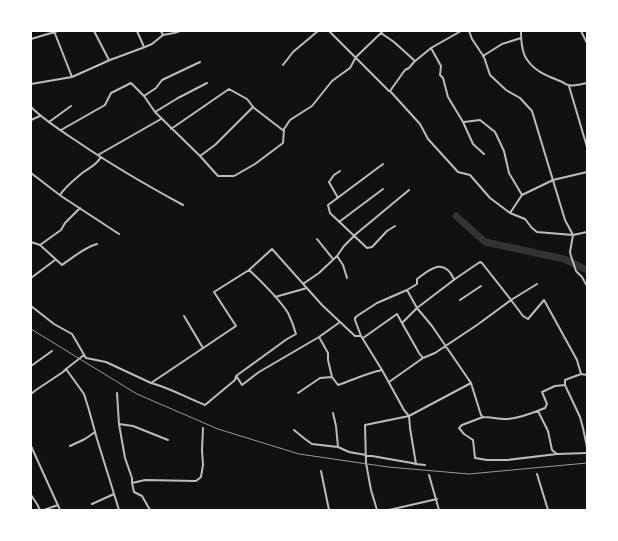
<svg xmlns="http://www.w3.org/2000/svg" width="618" height="541" viewBox="0 0 618 541" font-family="'Public Sans',sans-serif">
<rect width="100%" height="100%" fill="#111"/>
<g fill="none" stroke-linecap="round" stroke-linejoin="round">
<path stroke="#333" stroke-width="7" d="M456,216L485,242L564,259L587,270"/>
<path stroke="#bcbcbc" stroke-width="2" d="M54,31L72,77
M94,31L109,60
M137,31L144,47
M161,31L163,35
M329,31L389,91
M461,31L431,48L414,62L409,68L405,70L390,91L420,124L428,139L458,172L470,175L490,198L510,213L525,219L532,228L537,232L573,235L587,232
M469,31L472,39L484,57L490,75L506,90L520,98L532,111L565,220L573,235L570,252L571,256L576,271L582,277L587,286
M521,31C521,40 522,54 528,61C536,72 548,76 560,81C563,82 566,85 568,85C572,86 583,84 587,83
M581,31L587,43
M381,33L394,42L415,61
M31,39L58,31
M431,48L441,66L440,75L443,78L448,97L463,122L473,144L484,154
M483,56L502,44L521,38
M283,65L293,52L318,31
M31,84L72,77L110,60L145,47L152,44L163,35L174,33L180,31
M569,86L587,147
M144,96L156,88L162,80L200,62
M31,107C44,120 60,130 75,140C110,164 146,185 183,205
M155,112L178,98L207,83
M31,120L40,116
M49,122L71,106
M464,122L480,120L495,132L504,151L509,173L522,195
M171,129L229,89L247,99L254,108L284,131
M61,130L105,105L111,93L131,83L144,96L155,112L200,156L218,176H234L255,164L283,143L284,129L290,120L312,106L332,81L350,68L356,57L383,31
M98,155L161,119
M200,156L215,145L253,107
M383,164L328,205L330,213L367,248L372,247L387,231L395,226
M31,173L61,196L119,234
M60,195C65,187 74,180 81,174C88,168 96,166 101,157
M338,198L329,182L334,175L340,171
M510,213L522,195L553,180L587,172
M339,222L383,189
M317,239L333,259
M31,242L40,245L62,265C74,257 83,248 97,244
M40,245L61,230L65,223L80,208
M337,256L343,265L347,278
M249,270L272,249L322,305L355,336H361L382,370L404,410L409,416L410,428L416,464L412,463L349,452L338,447L336,426L333,413
M31,278L55,260
M303,284L319,273L337,256L344,246L356,234L409,190
M537,284L511,300L523,316L528,319L544,300L577,360L581,374L587,375
M407,290L417,308L432,326L471,383L481,415L483,417C490,417 498,419 505,419C518,419 533,413 545,408L547,404L542,392L555,386L565,385L580,417L583,428L587,447
M275,297L307,288
M460,300L481,286
M31,306L54,324L72,334L86,358L106,362L151,383L236,326L214,292L249,270C260,280 280,300 288,313C291,319 294,327 296,334L287,339L236,376L235,380L205,405C187,398 170,388 151,383
M184,316L203,348
M361,336L355,320V318L357,316L377,303L407,290L417,284V279C431,268 444,258 454,279
M319,337L328,353V360L332,377
M363,338L397,314L402,323
M31,366L52,351
M66,369L84,394L89,410L97,439L119,510
M237,377L242,385L259,372L319,337L340,322
M389,382L423,358L435,353L477,325L511,300L482,263L480,262L455,279L417,308L402,323L419,353L423,358
M565,385V380L581,374
M117,393L119,424L125,458L132,478V483L134,492L142,496L150,510
M298,393L320,378L332,377L338,385C353,380 367,373 382,370
M31,394L36,390L63,372L66,369L84,355
M538,411L548,431L552,450L557,454L587,453
M483,417L462,425L459,428L464,434L473,440L475,458L487,460H507L557,454
M119,424L133,426L168,440
M294,430L305,439L312,444L338,447
M31,446L60,510
M70,446L85,439L95,432
M416,464L425,465
M321,471L329,510
M537,474L548,510
M429,475L439,510
M132,483L145,480L196,481L201,477L203,465L202,450L203,428
M31,495L37,504L40,510
M92,504L114,494
M44,510L58,505
M377,510L371,490L366,463L365,425L409,416L471,383
M389,510L437,499"/>
<path stroke="#9a9a9a" stroke-width="1" d="M31,329L137,394L218,429L299,454L388,467L469,474L587,463"/>
</g>
<rect width="618" height="541" fill="none" stroke="#ffffff" stroke-width="64"/>
</svg>
